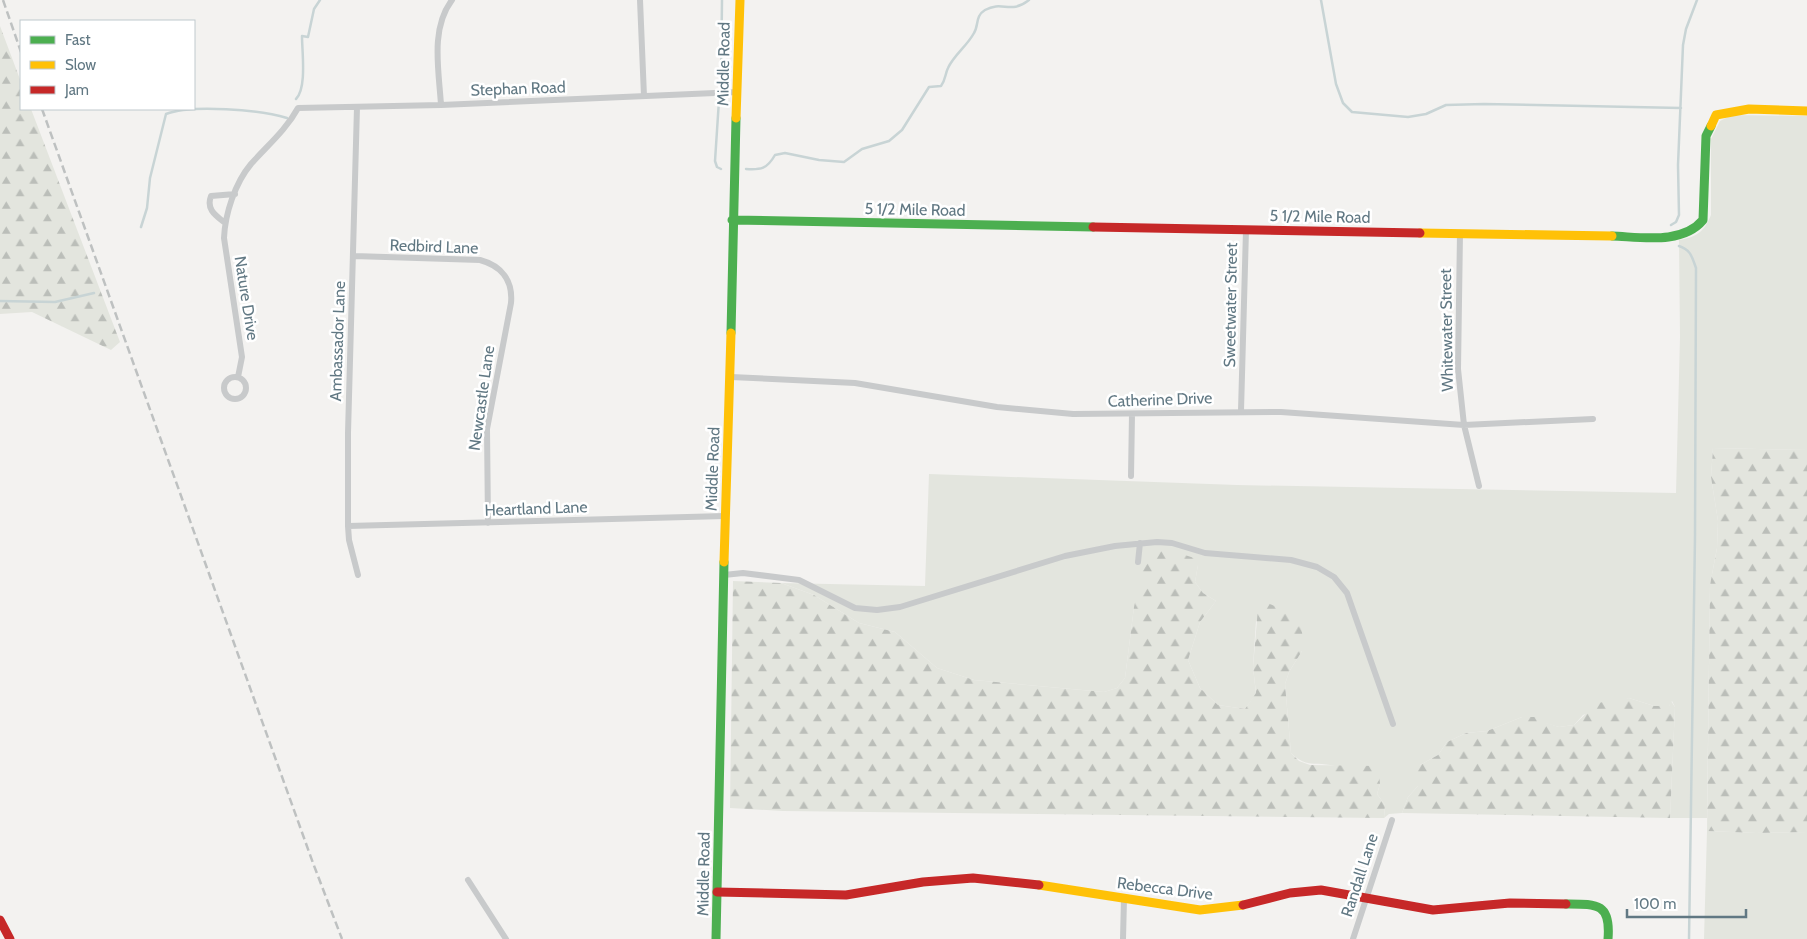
<svg xmlns="http://www.w3.org/2000/svg" width="1807" height="939" viewBox="0 0 1807 939" font-family="Cabin,sans-serif">
<defs>
<pattern id="forest-firs" width="22" height="20" patternUnits="userSpaceOnUse" patternTransform="scale(1.25)"><rect width="22" height="20" fill="#e3e5de"/><path d="M5 1l3.5 6h-7zM16 11l3.5 6h-7z" fill="#bbbeb9"/></pattern>
</defs>
<rect width="100%" height="100%" fill="#f3f2f0"/>
<path fill="#e3e5de" d="M1732,115L1807,116V450L1713,448L1711,477L1718,521L1717,548L1710,585L1707,818H1670L1675,707L1672,701L1669,706H1654L1629,698L1583,715L1574,725L1559,727L1522,717L1487,731L1466,733L1447,742L1438,755L1420,765L1418,786L1408,797L1402,813L1389,814L1384,818L1385,805L1377,794L1380,784C1365,778 1350,770 1335,766C1316,761 1307,769 1291,753L1285,684L1289,672L1302,651L1256,621L1253,667L1256,694L1245,709L1218,705L1200,688L1188,660L1200,622L1216,601L1203,593L1195,582L1198,565L1134,607L1125,678L1117,688L1104,692L974,680L937,668L895,632L859,623L814,595L781,583L925,586L929,474L1237,485L1676,493L1680,337L1679,240C1697,237 1704,232 1711,215V139L1720,121Z
M1707,831L1756,833L1807,832V939H1704Z"/>
<path fill="url(#forest-firs)" d="M0,26L21,82V109H31L120,342L111,350L32,312L0,314Z
M1713,448L1807,450V832L1756,833L1707,831L1710,585L1717,548L1718,521L1711,477Z
M1167,549L1194,558L1198,565L1195,582L1203,593L1216,601L1200,622L1188,660L1200,688L1218,705L1245,709L1256,693L1253,667L1258,608L1263,601L1288,612L1300,621L1303,638L1302,651L1289,672L1285,684L1291,753L1299,761L1310,765L1378,766L1380,784L1377,794L1385,805L1384,818L783,811L730,808L733,581L781,583L814,595L859,623L895,632L937,668L974,680L1104,692L1117,688L1125,678L1134,607L1142,572L1152,555Z
M1629,698L1654,706H1669L1671,701L1675,707L1670,818L1402,813L1408,797L1418,786L1412,774L1420,765L1438,755L1447,742L1466,733L1487,731L1522,717H1538L1543,722L1559,727L1574,725L1597,703Z"/>
<g fill="none" stroke-linecap="round" stroke-linejoin="round">
<path stroke="#c8d4d5" stroke-width="2.5" d="M1321,0L1336,84L1343,103L1352,112L1408,117L1426,114L1446,105L1484,104L1681,108
M721,83L722,0
M296,99C307,88 302,52 302,36L308,37L314,9L320,0
M719,100L715,161L717,167L721,169
M746,169C761,170 767,169 775,155L785,153L819,160L844,162L862,149L889,141L902,130L929,87L941,86C946,79 945,74 948,68C954,55 967,46 974,33C979,25 975,16 985,10C1003,0 1010,15 1029,0
M1671,225L1676,222L1679,215L1678,165L1683,45L1686,29L1697,0
M141,227L147,208L150,178L166,114C192,104 260,110 287,118
M1679,246C1691,250 1692,257 1696,268L1695,537L1689,939
M0,301L55,302L94,293"/>
<path stroke="#c8cacb" stroke-width="6" d="M640,0L644,96
M441,105C439,71 430,29 452,0
M357,107L348,433V526L349,540L358,575
M225,223C215,215 206,209 211,196L235,194
M1460,233L1458,369L1464,425L1479,486
M354,256L480,260C502,266 513,281 511,303L487,429L488,523
M224 388a11 11 0 1 1 22 0a11 11 0 1 1-22 0Z
M238,377L242,357L224,238C225,214 235,183 251,164C268,145 286,130 298,108L441,105L738,92
M731,377L855,383L997,407L1073,414L1281,412L1464,425L1593,419
M1241,411L1246,230
M1131,476L1132,414
M348,526L725,516
M1138,562L1140,543
M724,575L743,573L799,580L855,608L877,610L900,607L1065,556L1115,546L1157,542L1172,543L1205,553L1291,560L1317,567L1334,577L1347,593L1393,724
M468,880L506,939
M1123,939L1124,899
M1353,939L1392,820"/>
<path stroke="#4caf50" stroke-width="9" d="M732,220L1093,227
M1612,236C1641,237 1682,245 1703,220L1706,136L1711,126
M731,333L736,118
M1566,904C1597,904 1611,903 1608,939
M716,939L724,562"/>
<path stroke="#ffc107" stroke-width="9" d="M736,118L740,0
M1711,126L1716,115L1749,109L1807,111
M1420,233L1612,236
M724,562L731,333
M1039,885L1200,910L1243,905"/>
<path stroke="#c62828" stroke-width="9" d="M1093,227L1420,233
M717,892L846,895L923,882L973,878L1039,885
M1243,905L1290,893L1321,890L1433,910L1510,903L1566,904
M0,920L10,939"/>
<path stroke="#bec1c1" stroke-width="2.5" stroke-dasharray="8 4" stroke-linecap="butt" d="M3,0L21,52
M42,109L313,863L342,939"/>
</g>
<g text-anchor="middle" stroke-width="5" stroke-linejoin="round" paint-order="stroke">
<g font-size="16" fill="#617883" stroke="#fff">
<text transform="translate(723 64) rotate(-89)" y="6">Middle Road</text>
<text transform="translate(518 88) rotate(-2)" y="6">Stephan Road</text>
<text transform="translate(915 209) rotate(1)" y="6">5 1/2 Mile Road</text>
<text transform="translate(1320 216) rotate(1)" y="6">5 1/2 Mile Road</text>
<text transform="translate(434 246) rotate(2)" y="6">Redbird Lane</text>
<text transform="translate(247 298) rotate(81)" y="6">Nature Drive</text>
<text transform="translate(1230 305) rotate(-89)" y="6">Sweetwater Street</text>
<text transform="translate(1446 330) rotate(-91)" y="6">Whitewater Street</text>
<text transform="translate(337 341) rotate(-88)" y="6">Ambassador Lane</text>
<text transform="translate(481 398) rotate(-82)" y="6">Newcastle Lane</text>
<text transform="translate(1160 399) rotate(-2)" y="6">Catherine Drive</text>
<text transform="translate(712 469) rotate(-88)" y="6">Middle Road</text>
<text transform="translate(536 508) rotate(-2)" y="6">Heartland Lane</text>
<text transform="translate(703 874) rotate(-89)" y="6">Middle Road</text>
<text transform="translate(1359 875) rotate(-72)" y="6">Randall Lane</text>
<text transform="translate(1165 888) rotate(7)" y="6">Rebecca Drive</text>
</g>
</g>
<rect x="20" y="20" width="175" height="90" fill="#ffffff" stroke="#c0c9cd"/>
<rect x="30" y="36" width="25" height="8" fill="#4caf50" stroke="#c0c9cd"/>
<text x="65" y="45" font-size="15" fill="#617883">Fast</text>
<rect x="30" y="61" width="25" height="8" fill="#ffc107" stroke="#c0c9cd"/>
<text x="65" y="70" font-size="15" fill="#617883">Slow</text>
<rect x="30" y="86" width="25" height="8" fill="#c62828" stroke="#c0c9cd"/>
<text x="65" y="95" font-size="15" fill="#617883">Jam</text>
<path d="M1627 909v8h119v-8" fill="none" stroke="#617883" stroke-width="2.5"/>
<text x="1634" y="909" font-size="15" fill="#617883" stroke="#ffffff" stroke-width="4" paint-order="stroke">100 m</text>
</svg>
